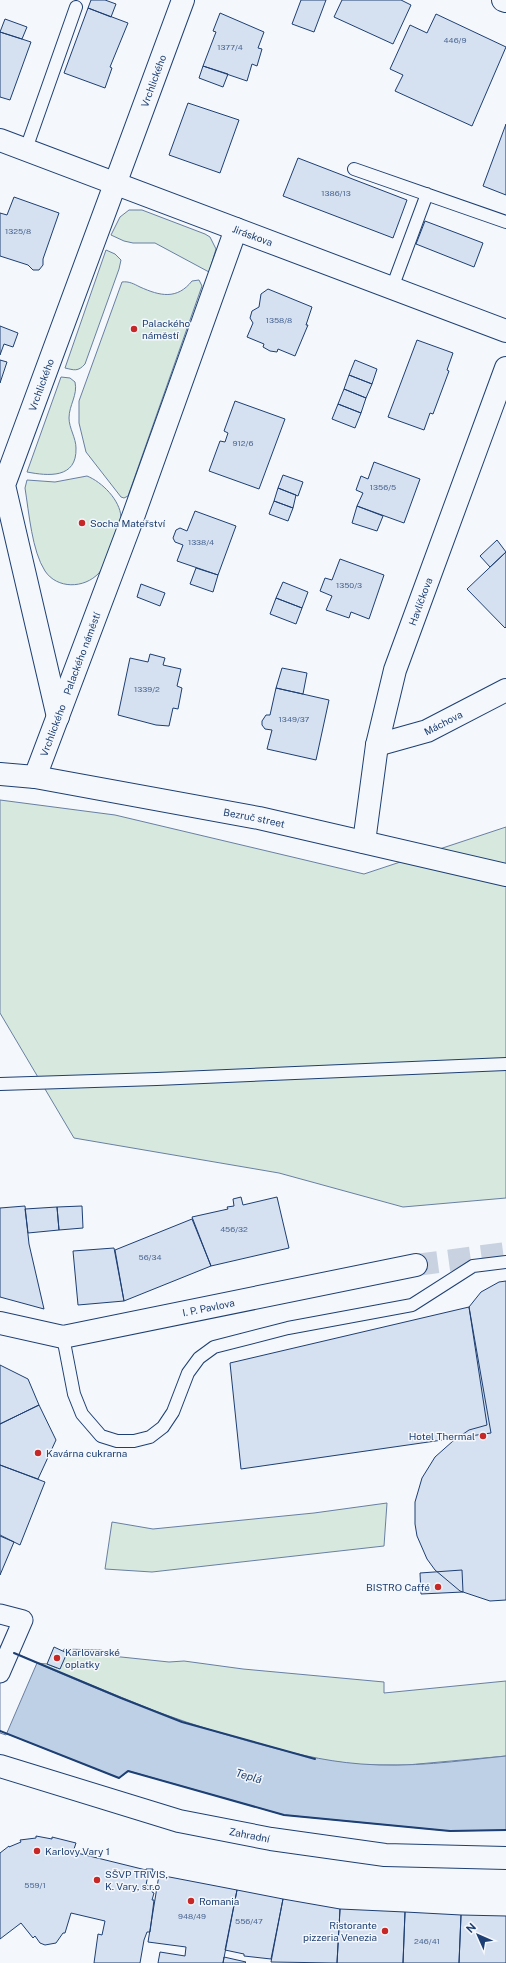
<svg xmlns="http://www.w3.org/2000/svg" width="506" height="1963" viewBox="0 0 506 1963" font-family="'Public Sans',sans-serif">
<rect width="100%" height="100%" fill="#f4f7fb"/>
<path fill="#d7e8df" stroke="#687fa3" d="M129,210H142L205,234L210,237L216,249L209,272L155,243H133L124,241L111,235L120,217Z
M106,250L115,254L121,260L119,269L85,364C78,372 74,370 65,368Z
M199,280L202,286L128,496L124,498L121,497L86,452L79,423V401L122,282C129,281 134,284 140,287C160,296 177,300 192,281Z
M61,377L70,378L75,382C78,395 69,405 69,418C69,428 76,438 76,448C77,479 48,476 27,472Z
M87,476C102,482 120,500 121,517C121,523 116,531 114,537C110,548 107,564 99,573C84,589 57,589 45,571C32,551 29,513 25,488L27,480L55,482Z
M0,800L115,815L364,874L506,827V1198L403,1207L279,1173L74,1138L0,1013Z
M387,1503L384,1546L152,1572L105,1569L112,1522L153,1529L314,1513Z
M64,1649L102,1650V1655L169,1662L184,1661L243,1669L384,1682V1693L506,1681V1756L407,1765H362L315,1759L182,1722L37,1663L47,1664L57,1668Z"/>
<path fill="#bed0e5" stroke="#687fa3" d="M0,1646C81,1684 165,1718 251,1742C289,1752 321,1761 361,1764C409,1768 458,1761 506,1756V1830L450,1831L284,1815L129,1771L119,1778L0,1731Z"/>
<path fill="#f4f7fb" stroke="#687fa3" d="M0,1646L37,1663L6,1735L0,1733Z"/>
<path fill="#d5e0f0" stroke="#1d3f73" d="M91,0H105L116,4L111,17L88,8Z
M301,0H326L314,32L292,24Z
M342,0H401L411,5L393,44L334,17Z
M88,8L128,23L110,67L112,68L105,88L64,73Z
M220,13L264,32L258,48L262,49L257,66L252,64L247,81L203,66L216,32L213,31Z
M436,14L506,47L472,126L395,91L403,75L390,69L410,25L427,33Z
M5,19L27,27L22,39L0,32Z
M0,32L31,42L10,100L0,97Z
M203,66L228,74L223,87L199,78Z
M188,103L239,120L220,173L169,155Z
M506,124V195L483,186Z
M298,158L407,200L393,238L283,196Z
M14,197L59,213L43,259V265L39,270H33L28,265L0,256V213L7,215Z
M425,221L483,243L474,267L416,244Z
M268,289L312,307L306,325H308L295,356L278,349L277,352L270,351L263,347L264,344L247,337L253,323L250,318L252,311L259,307L261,294Z
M0,326L18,333L13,347L4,344L0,355Z
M417,340L453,353L447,370L449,371L433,414L430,413L424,430L388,417Z
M0,360L7,362L0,383Z
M355,360L377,369L372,384L349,375Z
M349,375L372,384L366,398L344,389Z
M344,389L366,398L361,413L338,404Z
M235,401L285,419L259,489L209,471L220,441L225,442L228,433L224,431Z
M338,404L361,413L355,428L332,419Z
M374,462L420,479L404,523L357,506L363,493L356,490L361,476L368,479Z
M283,475L303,482L298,496L278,488Z
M278,488L296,495L293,508L274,501Z
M274,501L293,508L288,521L269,514Z
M357,506L383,516L377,531L352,523Z
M195,511L236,526L218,575L177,561L183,545L175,542L173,538L176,530L180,528L187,531Z
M497,540L506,552L490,567L480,556Z
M506,552V627L505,628L467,589Z
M340,559L384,575L369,619L351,612L349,618L326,610L332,596L320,591L325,578L332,580Z
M196,568L218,575L213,592L190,584Z
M283,582L308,592L302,608L276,598Z
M141,584L165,593L160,606L137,597Z
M276,598L302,608L296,624L270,614Z
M150,654L165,658L163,665L181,669L177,686L182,688L178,709L173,708L169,726L156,725L118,715L130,658L148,662Z
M282,668L307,673L303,694L276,688Z
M276,688L329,700L316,760L267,749L272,730L265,729L262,725V721L266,715H270Z
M241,1197L243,1205L277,1197L289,1248L211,1266L192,1217L228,1209L227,1207L234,1206L233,1199Z
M25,1206L29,1244L44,1309L0,1297V1208Z
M82,1206L83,1228L59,1230L57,1207Z
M57,1207L59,1230L28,1233L25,1209Z
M192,1219L211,1266L124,1301L115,1250Z
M114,1248L124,1301L78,1305L73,1251Z
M506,1281V1600L490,1601L460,1591L435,1570L427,1559L417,1536L415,1524V1502L422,1478L435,1457L453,1441L469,1430L487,1425L469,1307L481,1292L499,1282Z
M469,1307L491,1433L241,1469L230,1363Z
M0,1365L28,1379L39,1405L0,1424Z
M39,1405L56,1440L38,1479L0,1465V1424Z
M0,1465L45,1482L20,1545L0,1535Z
M0,1536L14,1542L0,1575Z
M462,1570L463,1592L421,1594L420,1573Z
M54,1647L67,1653L60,1669L47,1664Z
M36,1836L52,1839V1837L76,1843L73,1852L146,1870V1869H153L152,1876L148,1875L146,1885L153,1887L152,1892L154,1893L152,1900H154L150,1932H147L144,1940L140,1963H94L98,1934L102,1935L105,1921L71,1913L65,1933H63L56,1943L45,1945L40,1943L35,1936L33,1938L21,1923L0,1939V1853L9,1846V1847L21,1842L20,1840L36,1838Z
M159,1875L237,1890L223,1963H158L160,1952L185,1956L186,1947L148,1942Z
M237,1890L283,1899L271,1959L244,1956V1954L225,1950Z
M283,1899L340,1909L337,1963L271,1962Z
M340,1909L405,1912L403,1963H337Z
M405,1912L461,1915L459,1963H403Z
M461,1915L506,1916V1963H459Z
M224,1957L246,1962L245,1963H223Z"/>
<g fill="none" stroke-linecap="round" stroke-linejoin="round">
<path stroke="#c9d2e0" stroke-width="22" stroke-dasharray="22 11" stroke-linecap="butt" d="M416,1265L506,1253"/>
<g stroke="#1d3f73" stroke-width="14">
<path id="service" d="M26,149L76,7
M354,169L506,222
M392,288L427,194
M0,1084L157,1079L506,1064
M63,1337L74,1394L82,1414L101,1436L117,1441H134L150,1437L163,1427L173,1412L188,1373L199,1358L214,1347L288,1328L412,1305L473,1266L506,1262"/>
</g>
<g stroke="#1d3f73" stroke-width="21">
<path id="pedestrian" d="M0,1614L23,1620L0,1673"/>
</g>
<g stroke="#1d3f73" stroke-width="24">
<g id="minor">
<path d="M503,0L506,1"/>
<path id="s1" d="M0,140L506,331"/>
<path id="s2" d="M58,717L4,485L183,0"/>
<path id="s3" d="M377,745L427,731L506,690"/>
<path id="s4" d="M35,777L133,517L236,229"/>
<path id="s5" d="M364,842L377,745L395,670L506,368"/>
<path id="s6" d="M0,1323L63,1337L416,1265"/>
<path id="s7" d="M0,1766L179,1821L271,1839L385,1855L506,1858"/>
</g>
</g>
<g stroke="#1d3f73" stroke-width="24">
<g id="tertiary">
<path id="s8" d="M0,774L35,777L259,818L506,875"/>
</g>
</g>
<use href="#service" stroke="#f4f7fb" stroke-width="12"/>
<use href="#pedestrian" stroke="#f4f7fb" stroke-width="19"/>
<use href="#minor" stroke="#f4f7fb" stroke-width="22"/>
<use href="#tertiary" stroke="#f4f7fb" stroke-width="22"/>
<path stroke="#1d3f73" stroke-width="2" d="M14,1653L121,1698L182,1722L315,1759
M0,1731L119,1778L128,1771L284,1815L450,1831L506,1830"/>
</g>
<g fill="#c62828" stroke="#f4f7fb" stroke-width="1.5">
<circle cx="134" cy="329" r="4"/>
<circle cx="82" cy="523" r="4"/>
<circle cx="483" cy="1436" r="4"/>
<circle cx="38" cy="1453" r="4"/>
<circle cx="438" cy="1587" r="4"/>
<circle cx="57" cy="1658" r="4"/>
<circle cx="37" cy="1851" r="4"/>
<circle cx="97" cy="1880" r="4"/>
<circle cx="191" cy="1901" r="4"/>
<circle cx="385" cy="1931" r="4"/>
</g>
<g text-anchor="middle" stroke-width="3" stroke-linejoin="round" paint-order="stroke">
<g font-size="8" fill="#4b6792">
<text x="455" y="43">446/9</text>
<text x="230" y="50">1377/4</text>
<text x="336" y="196">1386/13</text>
<text x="18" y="234">1325/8</text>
<text x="279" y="323">1358/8</text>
<text x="243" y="446">912/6</text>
<text x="383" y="490">1356/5</text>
<text x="201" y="545">1338/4</text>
<text x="349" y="588">1350/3</text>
<text x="147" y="692">1339/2</text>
<text x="294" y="722">1349/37</text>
<text x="234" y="1232">456/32</text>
<text x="150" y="1260">56/34</text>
<text x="35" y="1888">559/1</text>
<text x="192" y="1919">948/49</text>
<text x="249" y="1924">556/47</text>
<text x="427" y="1944">246/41</text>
</g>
<g font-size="10" fill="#1d3f73" stroke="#f4f7fb">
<text dy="4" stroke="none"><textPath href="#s2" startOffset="669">Vrchlického</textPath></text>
<text dy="4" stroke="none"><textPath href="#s1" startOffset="270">Jiráskova</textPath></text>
<text dy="4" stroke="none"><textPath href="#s2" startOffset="345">Vrchlického</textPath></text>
<text dy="4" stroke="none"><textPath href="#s5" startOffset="248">Havlíčkova</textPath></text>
<text dy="4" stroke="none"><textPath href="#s4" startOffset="132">Palackého náměstí</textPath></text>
<text dy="4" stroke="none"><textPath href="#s3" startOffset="70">Máchova</textPath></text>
<text dy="4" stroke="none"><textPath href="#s4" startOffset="50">Vrchlického</textPath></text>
<text dy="4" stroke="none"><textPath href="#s8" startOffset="258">Bezruč street</textPath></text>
<text dy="4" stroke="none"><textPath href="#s6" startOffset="213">I. P. Pavlova</textPath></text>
<text dy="4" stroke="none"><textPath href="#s7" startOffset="259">Zahradní</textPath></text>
</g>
<g font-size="10" fill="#1d3f73" stroke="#f4f7fb" text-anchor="start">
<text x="142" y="327">Palackého<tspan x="142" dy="12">náměstí</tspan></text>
<text x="90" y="527">Socha Mateřství</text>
<text x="475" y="1440" text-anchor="end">Hotel Thermal</text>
<text x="46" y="1457">Kavárna cukrarna</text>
<text x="430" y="1591" text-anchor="end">BISTRO Caffé</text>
<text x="65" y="1656">Karlovarské<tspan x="65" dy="12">oplatky</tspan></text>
<text x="45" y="1855">Karlovy Vary 1</text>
<text x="105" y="1878">SŠVP TRIVIS,<tspan x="105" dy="12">K. Vary, s.r.o</tspan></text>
<text x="199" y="1905">Romania</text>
<text x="377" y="1929" text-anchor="end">Ristorante<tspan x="377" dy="12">pizzeria Venezia</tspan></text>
</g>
<g font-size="11" font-style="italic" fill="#1d3f73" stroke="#f4f7fb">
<text transform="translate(249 1776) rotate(16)" y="4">Teplá</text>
</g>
</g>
<g transform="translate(478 1935) rotate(315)" stroke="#f4f7fb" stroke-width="3" paint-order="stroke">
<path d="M0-3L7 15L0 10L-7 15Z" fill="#1d3f73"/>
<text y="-6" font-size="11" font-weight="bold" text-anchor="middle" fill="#1d3f73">N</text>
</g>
</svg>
